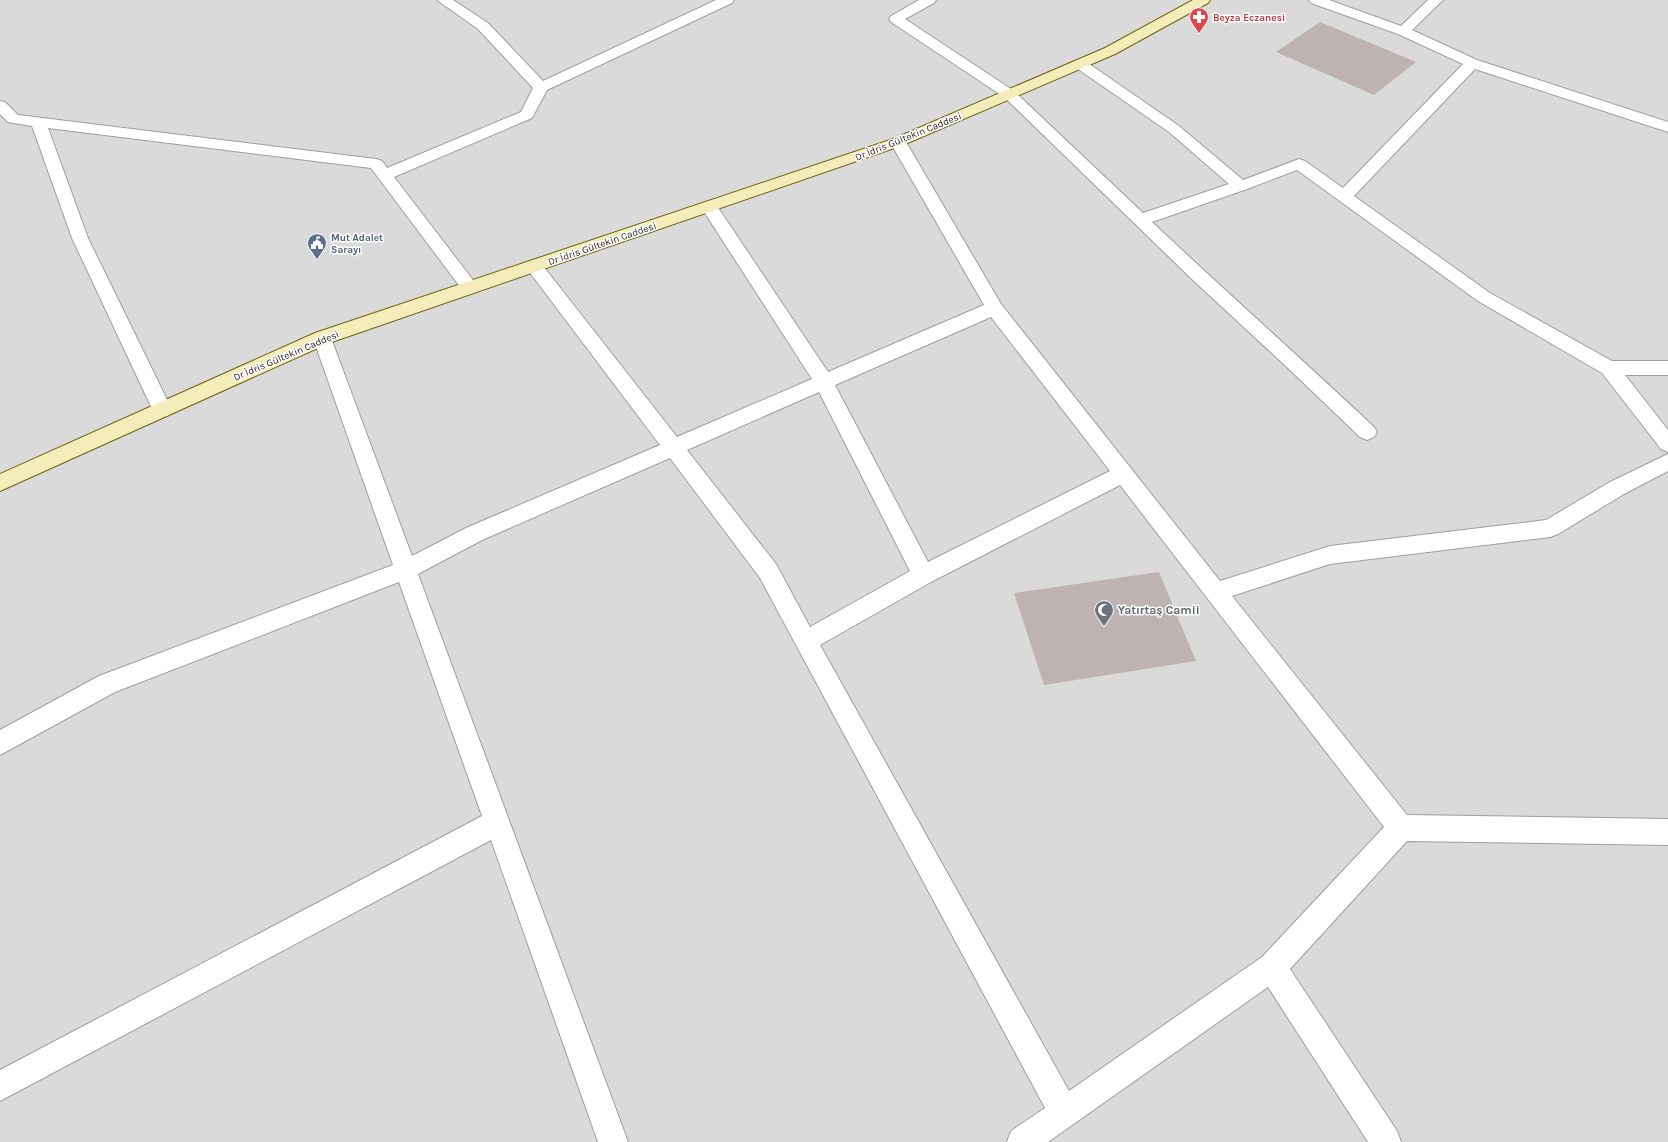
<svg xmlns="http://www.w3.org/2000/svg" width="1668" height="1142" viewBox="0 0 1668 1142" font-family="Karla,sans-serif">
<rect width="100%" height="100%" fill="#ede8e3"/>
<path fill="#dbdada" d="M0,0H1668V1142H0Z"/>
<path fill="#bdb3b0" d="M1320,22L1416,62L1374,95L1276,52Z
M1159,572L1196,661L1044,685L1014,593Z"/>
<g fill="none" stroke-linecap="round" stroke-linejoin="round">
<g stroke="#9e9e9e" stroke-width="2">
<path id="street" d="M437,0H453L488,23L543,81L716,0H734L732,3L547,90L532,118L394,177L476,284L479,288L476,292L470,294L464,292L371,168L48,128L88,238L172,410L169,415L162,417L155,415L72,238L32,126L8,122L0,114V101L5,102L18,115L376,159L382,161L387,168L521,112L533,88L478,29Z
M919,0H936L934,3L905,19L1014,91L1143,213L1229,184L1169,132L1075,67L1073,64L1075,61L1080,60L1085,61L1179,126L1243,180L1299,159L1305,161L1343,188L1463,64L1398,34L1311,3L1309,0H1329L1401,26L1428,0H1443L1412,30L1477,60L1668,122V132L1475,69L1354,196L1490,293L1612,361H1668V375H1625L1668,430V452L1661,449L1602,373L1478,301L1297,170L1247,189L1152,222C1225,291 1301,358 1374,427L1377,432L1374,437L1367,440L1360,437L1290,370L1195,282L1004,97L891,22L889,19L891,16Z
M898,137L903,139L906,142L1001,304L1220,581L1330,546L1546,520L1610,482L1668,454V471L1624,494L1558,534L1550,537L1330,564L1232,596L1407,815L1668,819V845L1407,841L1290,969L1397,1131L1401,1142H1368L1268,987L1048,1142H1007L1011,1131L1045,1108L760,578L670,458L482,540L418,574L628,1142H598L491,840L0,1101V1070L482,816L399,582L115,692L0,755V730L99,676L393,565L313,338L315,333L322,332L329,333L331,338L412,556L466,528L660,445L528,270L525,266L528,262L534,260L540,262L677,437L812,379L701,207L703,203L709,202L715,203L828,372L984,305L890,142L893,139ZM991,317L1110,471L928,562L835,385ZM819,392L910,571L810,627L776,564L687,450ZM1120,485L1384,827L1262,957L1069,1091L820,645L931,582Z"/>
</g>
<g stroke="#6a640d" stroke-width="2">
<path id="secondary" d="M1193,0H1210L1208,3L1115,54L903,145L329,343L0,491V474L315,333L893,139L1105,48Z"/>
</g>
<use href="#street" fill="#fff" fill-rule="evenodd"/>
<use href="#secondary" fill="#f4edba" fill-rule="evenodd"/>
</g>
<defs>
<g id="pharmacy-pin" transform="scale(1)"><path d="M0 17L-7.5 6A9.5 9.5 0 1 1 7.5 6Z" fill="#e0444e" stroke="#fff"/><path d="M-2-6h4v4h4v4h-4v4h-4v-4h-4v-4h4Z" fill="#fff"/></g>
<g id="civic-pin" transform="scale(1)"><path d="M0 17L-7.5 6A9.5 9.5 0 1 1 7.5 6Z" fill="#5c6f8a" stroke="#fff"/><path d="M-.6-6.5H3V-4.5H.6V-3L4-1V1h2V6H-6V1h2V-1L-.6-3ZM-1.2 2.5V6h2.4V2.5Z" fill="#fff"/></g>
<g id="mosque-pin" transform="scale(1)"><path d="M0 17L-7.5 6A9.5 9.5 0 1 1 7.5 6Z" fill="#6b7280" stroke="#fff"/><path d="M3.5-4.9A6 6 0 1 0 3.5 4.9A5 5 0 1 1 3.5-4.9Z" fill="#fff"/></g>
</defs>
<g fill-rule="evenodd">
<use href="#pharmacy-pin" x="1199" y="17"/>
<use href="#civic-pin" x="317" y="243"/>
<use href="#mosque-pin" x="1104" y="610"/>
</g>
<g text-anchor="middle" stroke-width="3" stroke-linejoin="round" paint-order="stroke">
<g font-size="10" font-weight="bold" fill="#be3a42" stroke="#fff" text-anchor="start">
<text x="1213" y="21">Beyza Eczanesi</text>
</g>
<g font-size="10" fill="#1d1d1d" stroke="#fff">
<text transform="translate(908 136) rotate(-22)" y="4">Dr İdris Gültekin Caddesi</text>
<text transform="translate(602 243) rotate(-19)" y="4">Dr İdris Gültekin Caddesi</text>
<text transform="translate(286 355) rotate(-23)" y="4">Dr İdris Gültekin Caddesi</text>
</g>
<g font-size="10" font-weight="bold" fill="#4e5e75" stroke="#fff" text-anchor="start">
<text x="331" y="241">Mut Adalet<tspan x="331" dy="12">Sarayı</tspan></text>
</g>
<g font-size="12" font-weight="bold" fill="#5b616d" stroke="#fff" text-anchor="start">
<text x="1118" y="614">Yatırtaş Camii</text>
</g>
</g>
</svg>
